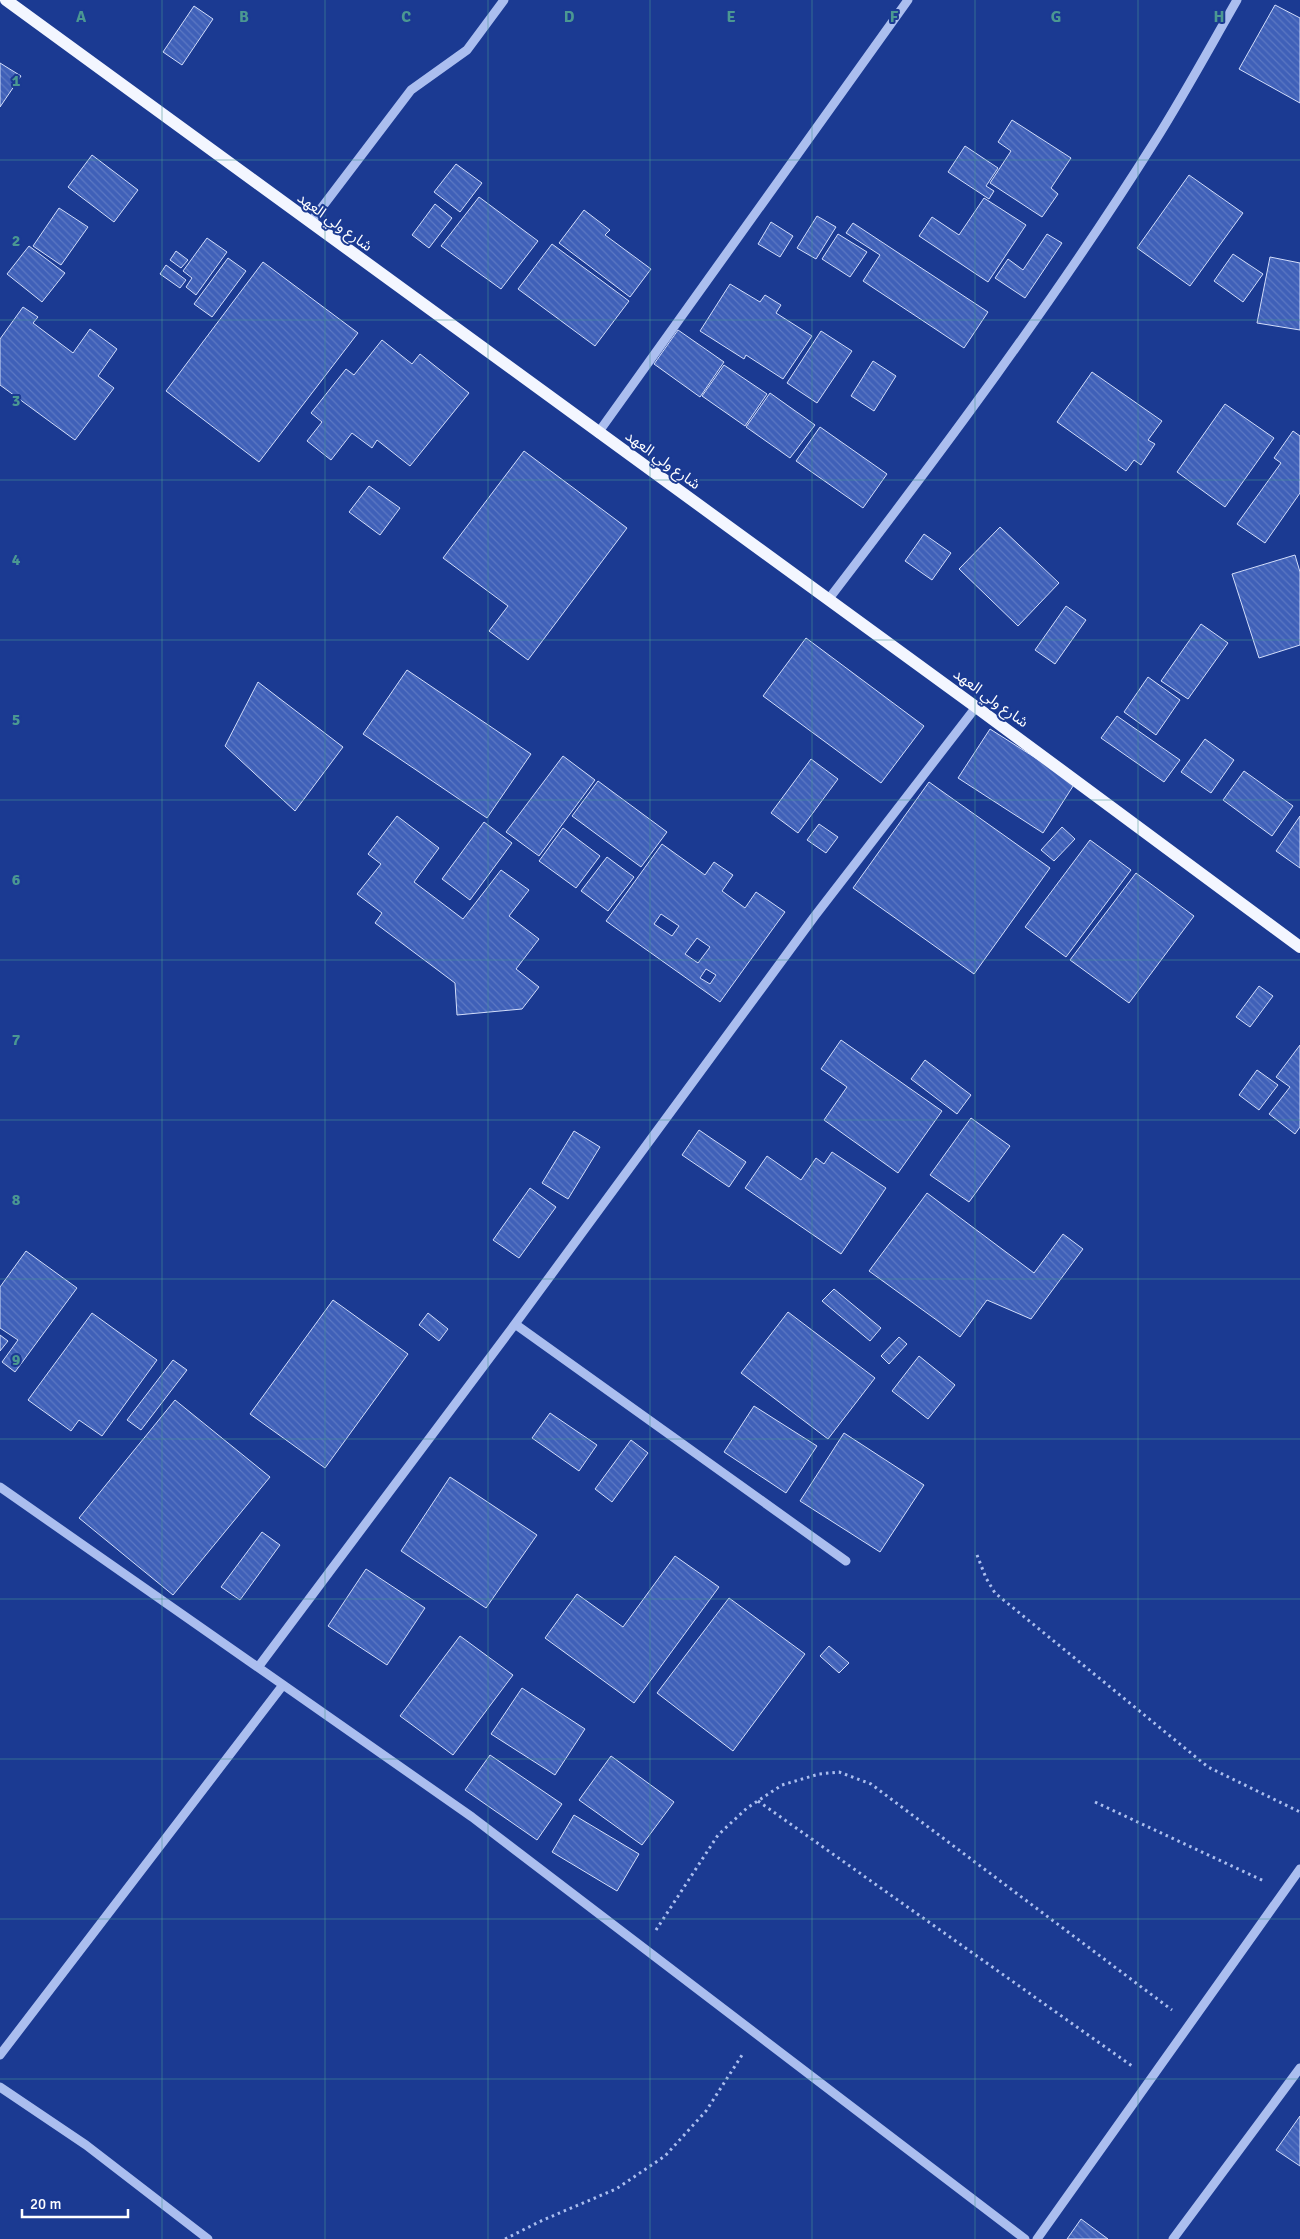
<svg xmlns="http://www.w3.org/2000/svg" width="1300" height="2239" viewBox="0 0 1300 2239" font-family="Signika,'Noto Sans Arabic',sans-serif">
<defs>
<pattern id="building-back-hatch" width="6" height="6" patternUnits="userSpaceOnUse" patternTransform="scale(1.25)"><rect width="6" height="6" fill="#3f60b8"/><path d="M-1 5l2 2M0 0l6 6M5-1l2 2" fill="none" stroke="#5c78c3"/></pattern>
</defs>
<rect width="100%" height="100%" fill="#1b3a92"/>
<path fill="url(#building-back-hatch)" stroke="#d2ddfa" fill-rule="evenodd" d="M1275,5L1300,18V103L1239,69Z
M194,6L213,19L182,65L163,52Z
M0,63L21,76L0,107Z
M1012,120L1071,158L1051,188L1058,194L1042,217L990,183L1011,151L998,142Z
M965,146L998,168L986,186L994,191L989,199L948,172Z
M92,155L138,190L114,222L68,187Z
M456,164L482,183L460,212L434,192Z
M1189,175L1243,213L1190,286L1137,248Z
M479,197L538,241L501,289L441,246Z
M984,198L1026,225L988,282L919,236L932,217L959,235Z
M435,204L452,218L429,248L412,235Z
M59,208L88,227L61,265L33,246Z
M584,210L610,230L605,235L651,269L630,297L559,243Z
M817,216L836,227L816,259L797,248Z
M771,222L793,236L780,257L758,244Z
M853,223L988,312L964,348L863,281L880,255L846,233Z
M838,234L867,252L850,277L822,259Z
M1047,234L1062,243L1025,298L995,278L1008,259L1023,270Z
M207,238L227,252L196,295L186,287L192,278L183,271Z
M552,244L629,301L595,346L518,289Z
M29,246L65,273L42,302L7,274Z
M176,251L188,260L181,268L170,260Z
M1233,254L1263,274L1243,302L1214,281Z
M1270,257L1300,263V330L1257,323Z
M228,258L246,271L212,317L194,304Z
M263,262L358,333L259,462L166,391Z
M166,265L186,280L180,288L160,274Z
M730,284L760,302L765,295L781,305L776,313L812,336L783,379L746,355L744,359L700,331Z
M23,307L38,317L33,323L73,353L90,329L117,349L98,376L114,388L75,440L0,385V339Z
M678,330L724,362L700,397L654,364Z
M821,331L852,351L817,403L787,383Z
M382,340L412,364L420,354L469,393L410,466L377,440L372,448L352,433L331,460L307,441L322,422L311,413L346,369L354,375Z
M873,361L896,376L874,411L851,396Z
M724,365L767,394L745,426L702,396Z
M1092,372L1162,421L1148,440L1155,444L1141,465L1134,460L1126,471L1057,422Z
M770,393L815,425L790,458L746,427Z
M1225,404L1274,438L1225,507L1177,472Z
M820,427L887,474L863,508L796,461Z
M1293,431L1300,436V493L1265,543L1237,524L1281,463L1274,458Z
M524,451L627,528L528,660L489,631L508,606L443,558Z
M369,486L400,508L380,535L349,512Z
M1000,527L1059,583L1018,626L959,569Z
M924,534L951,553L932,580L905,561Z
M1295,555L1300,572V645L1259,658L1232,574Z
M1066,606L1086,620L1055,664L1035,650Z
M1201,624L1228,643L1188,699L1161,681Z
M806,638L924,726L881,783L763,696Z
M407,670L531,754L487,818L363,734Z
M1148,677L1180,700L1156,735L1124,712Z
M258,682L343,747L295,811L225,746Z
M1117,716L1180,760L1164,782L1101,738Z
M990,729L1075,783L1043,833L958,778Z
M1205,739L1234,760L1211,793L1181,772Z
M563,756L595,780L539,856L506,832Z
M811,759L838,779L798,833L771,813Z
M1244,771L1293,806L1272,836L1223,800Z
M598,781L667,832L641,867L572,816Z
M929,782L1050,868L974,974L853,888Z
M397,816L439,848L414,882L463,919L501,870L529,890L509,916L539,939L516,969L539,987L522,1009L457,1015L455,983L375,923L382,913L357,894L381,864L368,854Z
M1300,816V868L1276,851Z
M484,822L512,843L470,900L442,879Z
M819,824L838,837L826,853L807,840Z
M1062,827L1075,839L1054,861L1041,850Z
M563,828L600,856L576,888L539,861Z
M1090,840L1131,870L1066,957L1025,927Z
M662,844L705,875L714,862L733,875L722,891L745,908L756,892L785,912L720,1002L606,921ZM661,914L679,926L672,936L654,924ZM697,938L710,947L698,963L685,954ZM706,969L716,975L710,984L700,978Z
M607,857L634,877L608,911L581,891Z
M1136,873L1194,916L1129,1003L1070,960Z
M1259,986L1273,996L1250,1027L1236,1017Z
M841,1040L942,1111L898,1173L824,1120L847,1087L821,1069Z
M1300,1045V1127L1295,1134L1269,1114L1290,1087L1276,1077Z
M925,1060L971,1095L957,1114L911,1079Z
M1257,1070L1278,1085L1259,1110L1239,1095Z
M971,1118L1010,1146L969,1202L930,1175Z
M699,1130L746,1162L729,1187L682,1155Z
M574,1131L600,1147L568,1199L542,1183Z
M832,1152L886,1188L841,1254L745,1188L767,1156L801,1180L816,1158L824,1164Z
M530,1188L556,1207L519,1258L493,1240Z
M927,1193L1034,1273L1063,1234L1083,1249L1031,1319L987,1300L960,1337L869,1271Z
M26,1251L77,1288L15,1372L2,1362L18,1340L0,1328V1287Z
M834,1289L881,1328L870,1341L822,1301Z
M333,1300L408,1354L325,1468L250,1414Z
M788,1312L875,1378L828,1439L741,1373Z
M92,1313L157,1360L102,1436L79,1420L71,1431L28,1400Z
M428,1313L448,1329L439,1341L419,1325Z
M0,1335L8,1341L0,1351Z
M899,1337L907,1344L889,1364L881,1356Z
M919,1356L955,1385L928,1419L892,1391Z
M173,1360L187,1370L141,1430L127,1420Z
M175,1400L270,1477L173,1595L79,1518Z
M754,1406L817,1446L786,1493L724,1452Z
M550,1413L597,1445L579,1471L532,1438Z
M844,1433L924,1485L880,1552L800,1501Z
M631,1440L648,1453L612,1502L595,1489Z
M450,1477L537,1535L486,1608L401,1551Z
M262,1532L280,1545L240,1600L221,1587Z
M675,1556L719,1587L634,1703L545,1638L577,1594L623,1627Z
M366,1569L425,1608L387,1665L328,1626Z
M729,1598L805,1654L733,1751L657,1693Z
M460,1636L513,1675L453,1755L400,1716Z
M829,1646L849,1663L839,1673L820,1656Z
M522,1688L585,1729L555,1775L491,1734Z
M490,1755L562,1804L537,1840L465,1790Z
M611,1756L674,1802L642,1845L579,1800Z
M574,1815L639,1854L617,1891L552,1852Z
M1300,2116V2166L1276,2150Z
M1081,2219L1108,2239H1067Z"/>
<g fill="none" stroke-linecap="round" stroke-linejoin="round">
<path stroke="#abbeef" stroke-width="3" stroke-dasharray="2.5 4" stroke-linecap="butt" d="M977,1555L986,1578L995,1593L1208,1767L1300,1812
M758,1801L1132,2066
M1095,1802L1264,1881
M656,1930L718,1835L747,1808L782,1785L819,1774L839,1772L871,1784L1172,2010
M505,2239L543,2220L616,2189L665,2156L706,2111L744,2052"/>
<path stroke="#abbeef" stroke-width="9" d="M310,223L411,90L467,50L504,0
M598,433L908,0
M828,600C942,451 1055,300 1155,141C1184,95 1210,47 1237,0
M515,1324L846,1561
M0,1487L472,1817L1025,2239
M259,1666L515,1324L814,917L976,707
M0,2055L283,1685
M0,2087L86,2145L208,2239
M1037,2239L1300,1869
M1173,2239L1300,2068"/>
<path stroke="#f3f6ff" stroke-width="12" d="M6,0L976,707L1300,947"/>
</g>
<path fill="none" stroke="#4b9892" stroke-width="1" stroke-opacity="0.55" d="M162,0V2239M325,0V2239M488,0V2239M650,0V2239M812,0V2239M975,0V2239M1138,0V2239M0,160H1300M0,320H1300M0,480H1300M0,640H1300M0,800H1300M0,960H1300M0,1120H1300M0,1279H1300M0,1439H1300M0,1599H1300M0,1759H1300M0,1919H1300M0,2079H1300"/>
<g text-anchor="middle" stroke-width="4" stroke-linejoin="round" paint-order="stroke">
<g font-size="15" fill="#fff" stroke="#1b3a92">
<text transform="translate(335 222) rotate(36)" y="5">شارع ولي العهد</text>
<text transform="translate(663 460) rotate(36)" y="5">شارع ولي العهد</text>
<text transform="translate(991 698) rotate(36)" y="5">شارع ولي العهد</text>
</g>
</g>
<g font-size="16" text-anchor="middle" font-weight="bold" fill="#4b9892" stroke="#1b3a92" stroke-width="4" stroke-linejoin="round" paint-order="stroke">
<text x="81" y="22">A</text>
<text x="244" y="22">B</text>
<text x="406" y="22">C</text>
<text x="569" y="22">D</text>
<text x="731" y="22">E</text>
<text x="894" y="22">F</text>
<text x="1056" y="22">G</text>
<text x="1219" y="22">H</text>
<text x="16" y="86">1</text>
<text x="16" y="246">2</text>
<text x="16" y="406">3</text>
<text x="16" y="565">4</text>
<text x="16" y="725">5</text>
<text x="16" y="885">6</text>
<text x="16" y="1045">7</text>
<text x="16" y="1205">8</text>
<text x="16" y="1365">9</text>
</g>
<path d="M22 2209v8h106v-8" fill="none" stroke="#ffffff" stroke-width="2.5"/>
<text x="30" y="2209" font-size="15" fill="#ffffff" stroke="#1b3a92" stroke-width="4" paint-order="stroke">20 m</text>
</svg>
